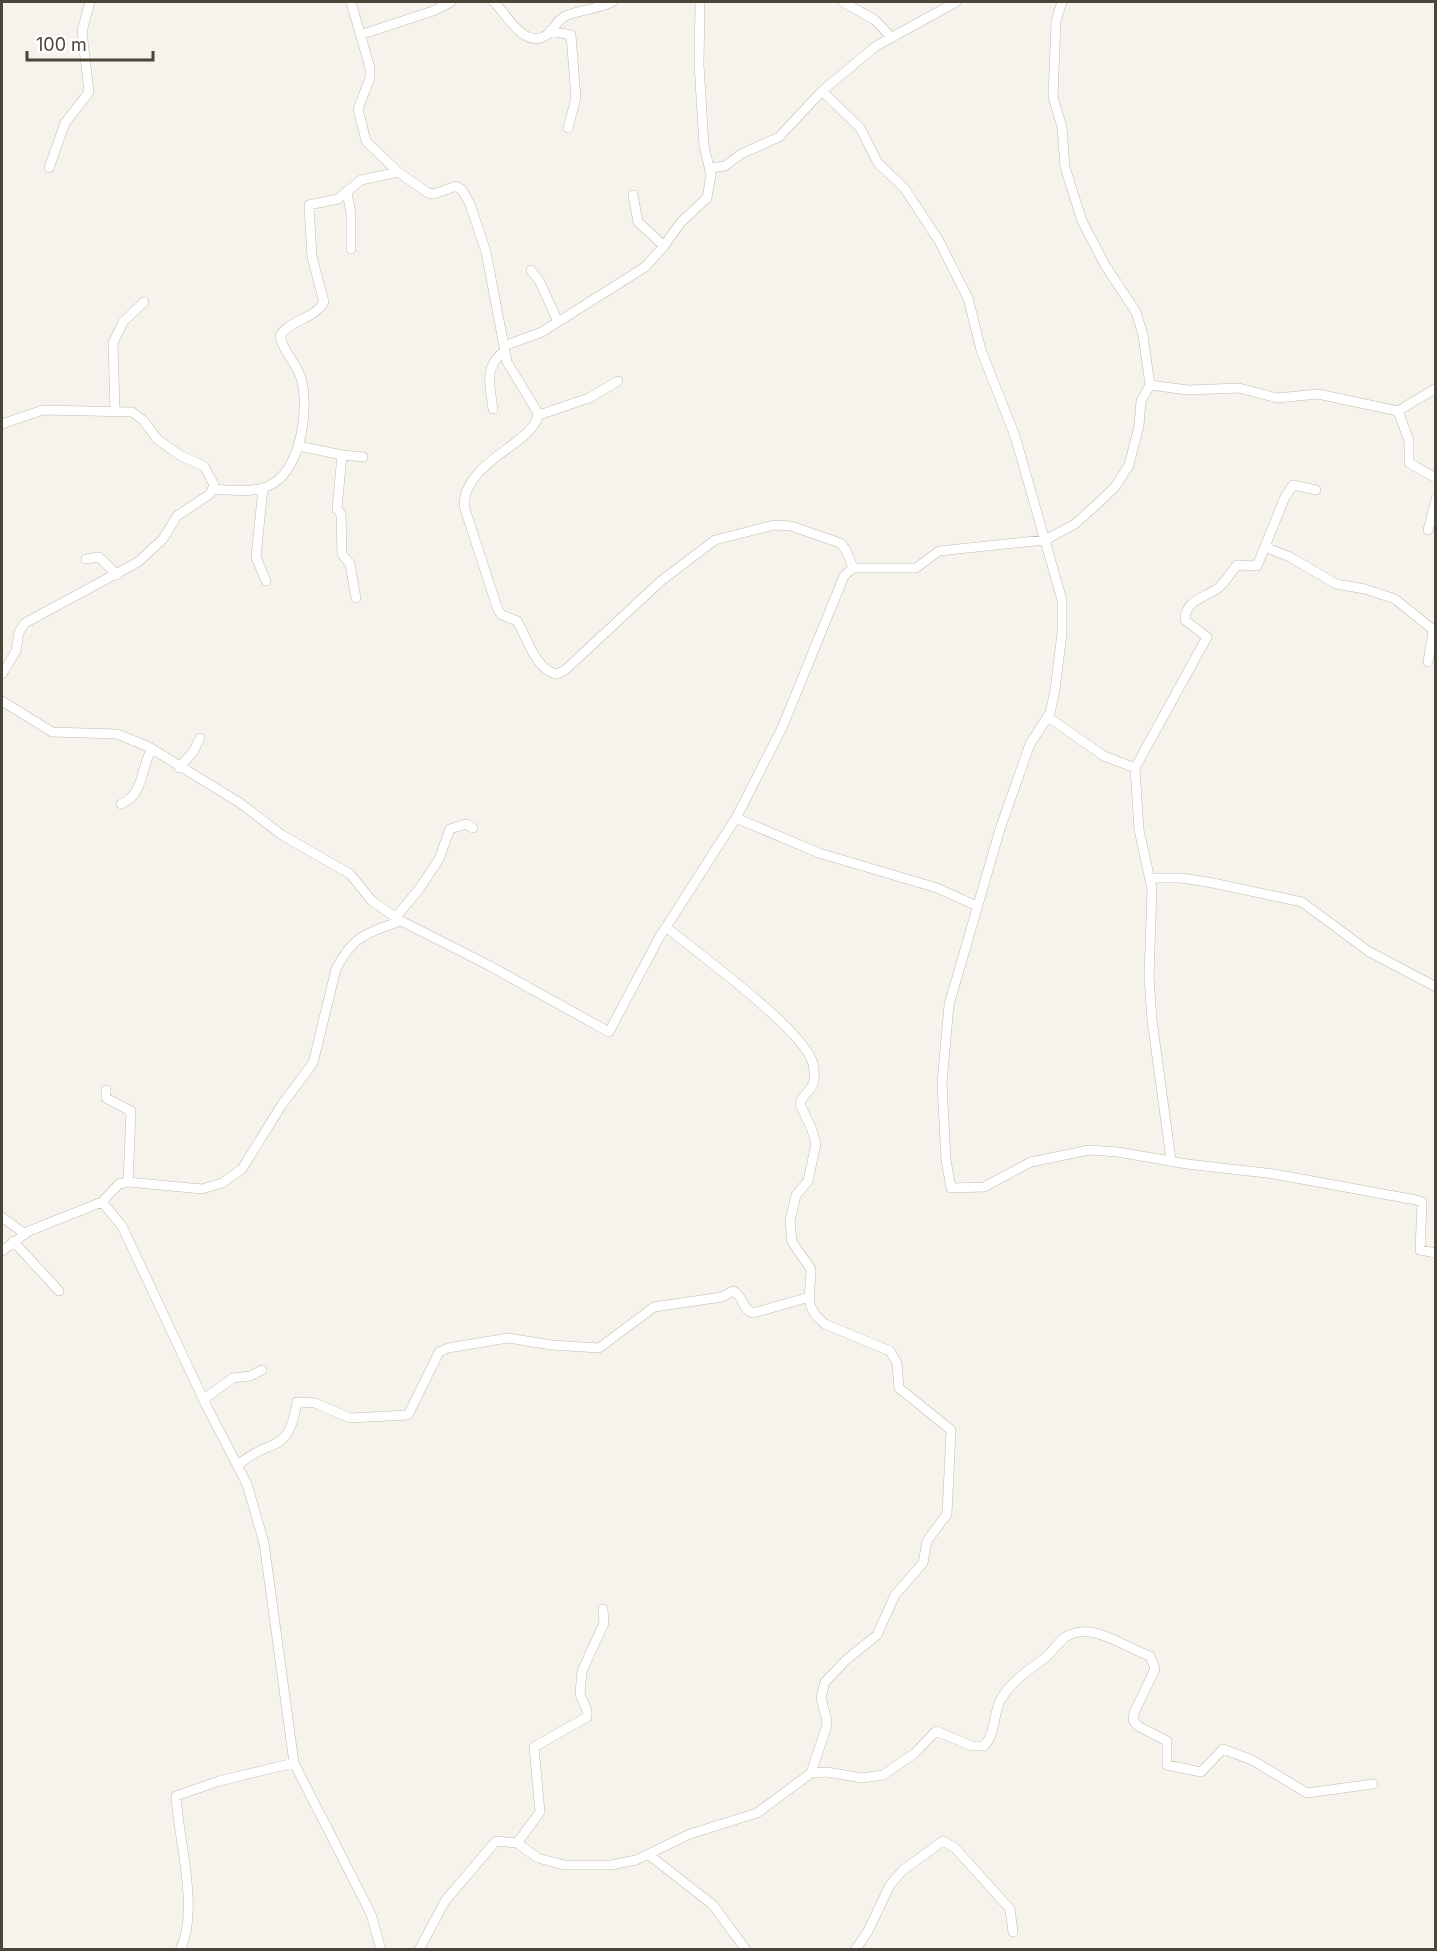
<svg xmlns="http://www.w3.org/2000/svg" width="1437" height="1951" viewBox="0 0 1437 1951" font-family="Inter,sans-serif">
<rect width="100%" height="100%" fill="#f6f3ec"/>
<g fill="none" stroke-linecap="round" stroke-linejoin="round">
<g stroke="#c2bbae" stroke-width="10">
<path id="minor" d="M351,2L370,68V78L358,109L366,141L398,172L428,193L434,194L456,186L462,190L470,204L486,252L507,362L538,413C537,443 464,460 464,506L498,610L502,615L517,621C527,637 535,669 556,674L564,671L661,581L715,540L774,525L791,526L840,543L846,550L853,568
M494,2C506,13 525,52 548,34C555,28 558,18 568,15C583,9 598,9 612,2
M843,2L875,20L891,37
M956,2L876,46L822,91L860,128L878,163L905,189L939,241L968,298L981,350L1015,436L1062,600V633L1055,690L1050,713L1030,744L1000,829L949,1005L942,1083L946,1160L951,1188L984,1187L1031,1162L1089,1150L1118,1152L1187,1164L1274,1174L1416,1200L1422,1202L1420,1250L1436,1253
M550,31L571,35L576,98L568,128
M363,34L433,11L451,2
M49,168L65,123L89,92L82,31L90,2
M710,168L725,166L741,154L779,137L822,91
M347,191L351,214V249
M633,195L638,222L664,246
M531,270L540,282L558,322
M504,346L542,332L645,267L664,246L681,222L707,198L711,175L704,146L699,64L700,2
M1150,385L1188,390L1239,388L1277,398L1318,394L1398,411L1436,388
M493,409C490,386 483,366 505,351
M115,411L113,343L123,322L144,302
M1398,411L1409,441V463L1436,478
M539,415L589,398L618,381
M2,424L43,410L132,412L144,421L157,439L181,456L204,466L214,485L210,494L177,516L163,539L138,562L25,623L19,632L16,651L2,674
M299,446L342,455L337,509L341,514L342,554L350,564L356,598
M342,455L363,457
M263,488L256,557L266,581
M213,489C230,490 252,493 268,486C300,473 309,412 302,382C299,365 283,353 280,336C289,320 315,319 324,302L312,257L309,205L338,199L361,180L398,172
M1428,530L1436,499
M1265,547L1290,557L1336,584L1365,589L1395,599L1431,628L1433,632L1428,662
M86,559L99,557L117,575
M2,701L52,732L117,734L149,747L240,803L282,835L350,874L372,901L401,921
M1048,717L1104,756L1135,768
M179,768L193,752L200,738
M121,804C145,794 140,768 152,749
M736,818L819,853L937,888L977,906
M1150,878H1181L1208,882L1302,902L1368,951L1436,987
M395,918L420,888L439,859L450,829L466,824L473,828
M666,927C696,952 806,1031 813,1064C819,1093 804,1088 800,1104L812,1130L816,1144L808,1181L796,1195L790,1221L792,1242L811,1269C811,1293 802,1306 825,1324L890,1351L897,1363L899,1388L951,1430L947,1514L927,1541L923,1563L895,1595L877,1635L846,1660L825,1682L821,1698L827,1721L826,1728L811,1773
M106,1090V1098L131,1111L128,1182
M1171,1160L1152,1020L1149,977L1152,889L1139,830L1135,768L1207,637L1185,620C1185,600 1205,598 1218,588C1226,582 1231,572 1237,565L1257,566L1285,497L1293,485L1316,490
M102,1202L119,1184L128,1182L202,1189L222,1183L242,1169L281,1106L313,1063L336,969C353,936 366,933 401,921L490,966L609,1032L659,938L736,818L782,728L844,576L853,568H916L939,551L1045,540L1075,524L1096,505L1115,487L1129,465L1139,426L1141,401L1150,385L1143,335L1136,312L1105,265L1082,221L1065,167L1062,127L1053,97L1056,21L1062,2
M2,1217L25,1234
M13,1241L59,1291
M2,1251L29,1231L102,1202L122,1226L206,1405L247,1484L264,1543L294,1763L371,1914L381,1950
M204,1399L233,1378L250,1376L262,1370
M238,1465C271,1436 288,1457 297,1402L315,1403L350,1418L408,1415L439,1352L448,1348L508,1338L551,1345L599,1348L654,1307L722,1297L733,1291C743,1295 743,1311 753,1313L806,1298
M517,1843L540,1812L534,1747L587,1717V1711L580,1694L582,1671L604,1623L603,1609
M649,1855L713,1905L746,1950
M180,1950C200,1911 178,1838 176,1796L219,1781L294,1763
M419,1950L445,1901L496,1841L517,1843L538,1858L564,1865H611L636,1860L690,1834L757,1813L811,1773L827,1772L862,1778L883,1775L915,1753L936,1731L972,1746H984C996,1734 993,1713 1001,1699C1011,1682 1029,1669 1045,1658C1052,1652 1057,1644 1064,1638C1091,1619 1125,1648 1150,1656L1155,1669L1134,1713L1133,1720L1138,1726L1167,1741V1765L1201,1772L1223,1749L1252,1760L1307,1793L1373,1784
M855,1950L868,1931L890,1885L903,1870L943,1841L955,1848L1010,1909L1013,1932"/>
</g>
<use href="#minor" stroke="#fff" stroke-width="9"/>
</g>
<rect width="1437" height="1951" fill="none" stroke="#4b4439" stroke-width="6"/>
<path d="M27 51v9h126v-9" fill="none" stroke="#4b4439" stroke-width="3"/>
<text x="36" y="51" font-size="18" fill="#4b4439" stroke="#ffffff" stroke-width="4.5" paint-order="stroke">100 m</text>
</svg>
